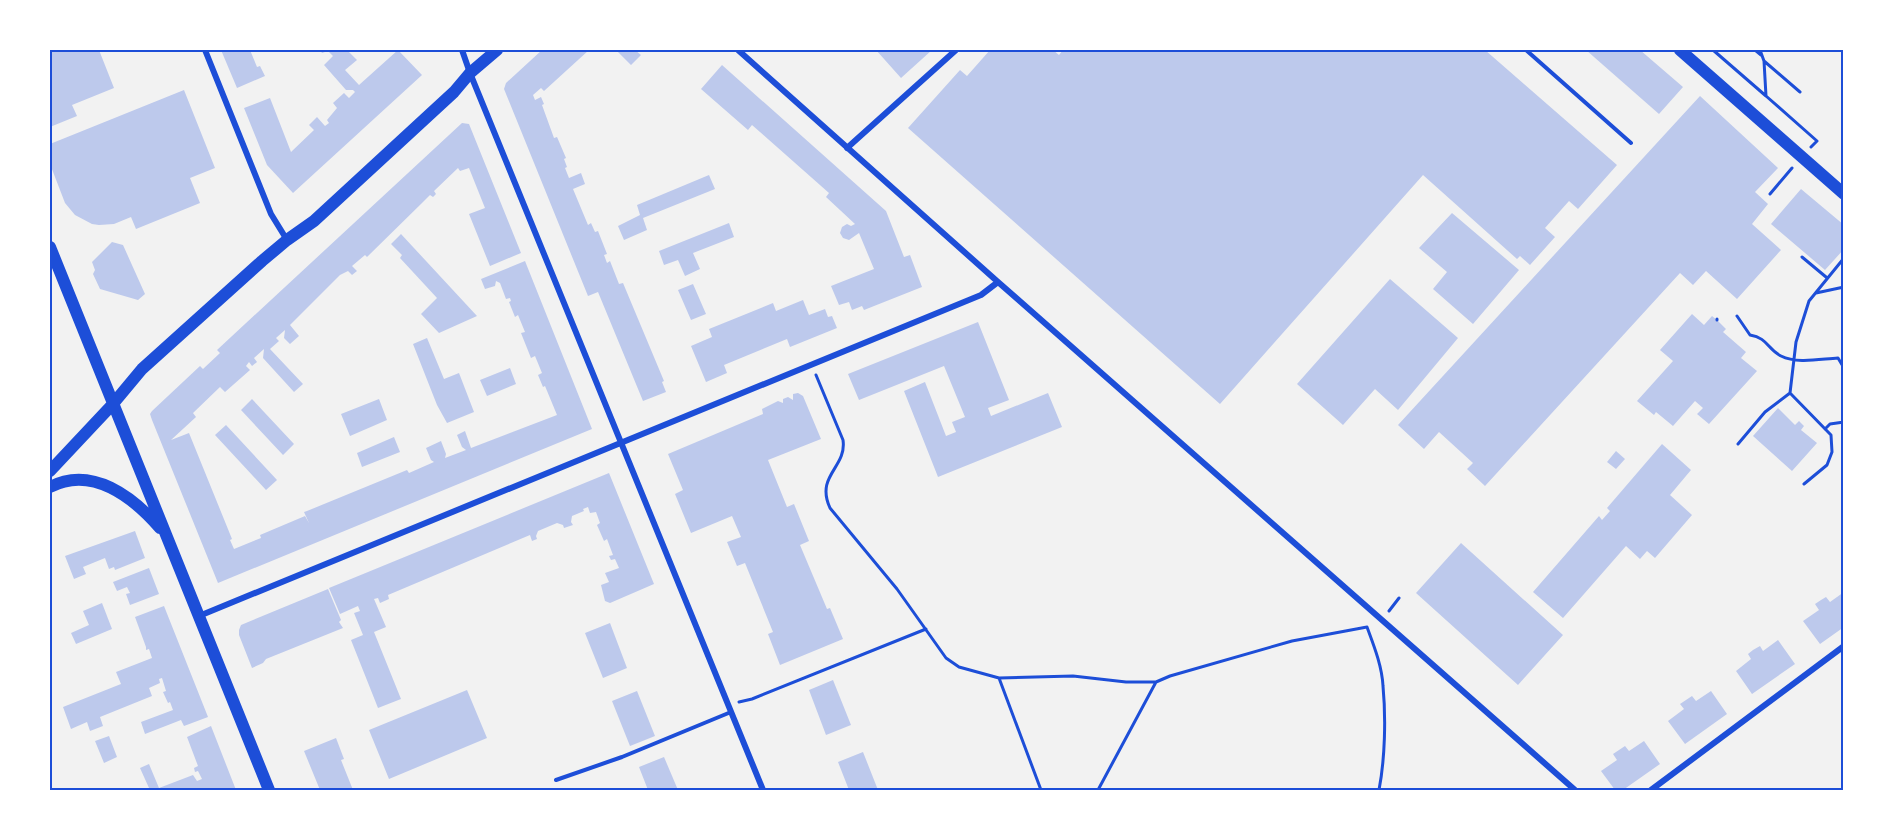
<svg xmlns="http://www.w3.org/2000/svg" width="1893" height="840" viewBox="0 0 1893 840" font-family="Raleway,sans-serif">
<rect width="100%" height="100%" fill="#f2f2f2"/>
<path fill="#bdc9ec" d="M50,50H99L114,88L72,105L77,116L50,127Z
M221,50H250L257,67L260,66L265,76L237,88Z
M320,50H347L357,60L345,70L359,85L398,50L422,75L293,193L267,165L244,108L270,98L291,152L314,130L309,125L317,117L325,126L329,123L327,120L337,108L333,103L344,93L349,98L355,92L353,90H346L324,65L333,56L328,51L322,53Z
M542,50H589L544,91L541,88L533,95L535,100L541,97L544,104L542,105L554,138L557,137L566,158L564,159L567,167L565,168L569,178L581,173L585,184L573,189L588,225L591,223L595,232L598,231L607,254L604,255L607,263L610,261L619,284L623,283L664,381L662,382L666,392L643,401L598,292L588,296L504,89L506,83Z
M616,50H635L641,55L631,65Z
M876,50H932L901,78Z
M990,50H1053L1059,55L1063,50H1485L1617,165L1578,209L1569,201L1545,228L1555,237L1530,265L1520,256L1517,259L1423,175L1220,404L908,128L960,70L967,76Z
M1586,50H1640L1683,87L1659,114Z
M722,65L886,211L904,257L910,255L922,287L864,310L862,306L852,310L849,302L839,305L831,286L874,269L859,233L849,240L843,238L840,233L842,227L847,224L851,226L855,224L826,197L829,193L752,125L748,130L701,89Z
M184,90L215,168L190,178L200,203L136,229L131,217L114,224L99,225L92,224L75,215L65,203L50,164V144Z
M1700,96L1778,168L1755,192L1768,204L1752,224L1781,250L1737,299L1706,271L1693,285L1680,273L1485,486L1467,469L1473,463L1439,432L1424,449L1398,425Z
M462,123L469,124L521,253L490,266L469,214L485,208L469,168L460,171L458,168L434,191L436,194L433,197L430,195L422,203L367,257L365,255L352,266L357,271L352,275L348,271L340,275L290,325L299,336L290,344L284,338L285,330L276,338L279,341L270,349L303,384L294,392L263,358L264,349L254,358L257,362L252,366L249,362L246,366L250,370L225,392L220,387L193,413L196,417L171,440L189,433L232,539L230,540L234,549L261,538L260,535L305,516L309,523L304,512L307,511L407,470L409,473L434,462L431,460L426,448L441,441L446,454L445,458L466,450L462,447L457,435L465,431L471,448L557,415L545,386L543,387L538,375L542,373L535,356L531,358L521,333L525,332L518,315L515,317L509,302L511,301L510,298L506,299L500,283L496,281L495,286L485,289L481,279L525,261L592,429L218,583L152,420L150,414L152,411L200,366L203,369L220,353L217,350Z
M709,175L715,189L643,218L647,230L624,240L618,226L640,215L637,205Z
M1801,189L1844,225V249L1825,270L1771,224Z
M1452,213L1519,270L1473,324L1433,289L1447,272L1419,248Z
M729,223L734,237L693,253L700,269L685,276L678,260L664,265L659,251Z
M401,234L477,316L439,333L421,314L437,298L400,258L402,255L391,244Z
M112,242L123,245L145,294L138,300L100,289L93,274L95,270L92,262Z
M1390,279L1458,338L1398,410L1375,389L1343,425L1297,384Z
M693,284L706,314L691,320L678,290Z
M803,300L809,315L825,309L828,317L832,316L837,328L790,347L787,339L724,365L727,373L706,382L691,346L712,337L709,329L773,303L776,311Z
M1692,314L1704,325L1712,316L1717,320L1726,329L1723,332L1746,352L1741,358L1757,371L1709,424L1697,414L1703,408L1695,401L1673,426L1656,412L1654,415L1637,401L1673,361L1660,350Z
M978,322L1009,400L988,408L991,416L1048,393L1062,427L938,477L904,391L925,382L946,436L956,432L952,422L965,417L944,366L859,400L848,374Z
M427,338L444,379L459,373L474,412L447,423L437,405L413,344Z
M510,368L516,384L487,396L480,380Z
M798,393L803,396L821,439L768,460L787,507L794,504L809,541L800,545L827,609L830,608L843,639L780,665L768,634L773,632L745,563L737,566L727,542L741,537L732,516L691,533L675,494L683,490L668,454L763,414L762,409L778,401L783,403V399L788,397L793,400V394Z
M252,399L294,444L283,455L241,410Z
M379,399L387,420L350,436L341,414Z
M1778,408L1795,425L1799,421L1804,426L1801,430L1817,443L1792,471L1753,436Z
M226,425L277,480L266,490L215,435Z
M394,437L400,452L362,467L357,453Z
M1662,444L1691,470L1670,495L1692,515L1655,558L1647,551L1640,559L1626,546L1563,618L1533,592L1599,516L1602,520L1610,511L1607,508Z
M1616,451L1625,459L1616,469L1607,462Z
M609,473L654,584L610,603L605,601L601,585L609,582L605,573L619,568L615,559L611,560L609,556L613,555L607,539L604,541L597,525L600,523L596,512L590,513L588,507L583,509L584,511L572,516L571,522L573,525L564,528L563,525L557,523L538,531L536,536L537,539L532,541L530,535L388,595L389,599L380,603L378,598L374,599L386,627L374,632L401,699L378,708L351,640L363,635L354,613L360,611L358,606L340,614L329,588Z
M135,531L145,558L115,570L114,567L109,569L105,558L83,567L86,574L74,579L65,556Z
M1461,543L1563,635L1518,685L1416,593Z
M149,568L159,594L130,605L126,594L130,593L127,587L117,591L113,582Z
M328,589L341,620L339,622L343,628L266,659L263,663L252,668L239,635V630L241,625Z
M1844,592V627L1820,644L1803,621L1819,610L1815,604L1821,600L1826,597L1830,602Z
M102,603L112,629L76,644L71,633L89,625L83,611Z
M164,606L208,717L184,726L181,720L145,734L141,722L173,710L170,702L168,703L163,692L166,691L162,678L159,679L160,683L149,688L152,696L100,717L103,726L90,731L87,722L71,729L63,707L121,684L116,672L152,658L149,649L146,650V647L135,617Z
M610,623L627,668L603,678L585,633Z
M1778,640L1795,664L1752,694L1736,671L1751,659L1748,654L1753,650L1760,646L1763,651Z
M833,680L851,725L826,735L809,690Z
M467,690L487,738L389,779L369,730Z
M637,691L655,736L630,746L612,701Z
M1711,691L1727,714L1685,744L1668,721L1684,709L1680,704L1692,696L1696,701Z
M211,726L236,790H144L149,788L140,768L149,764L159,788L193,775L197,781L202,779L198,771L195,772L194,768L198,766L187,737Z
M109,736L117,757L104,763L95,741Z
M336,738L344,759L341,760L353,790H320L304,751Z
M1644,741L1660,764L1623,790H1615L1601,771L1617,760L1613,754L1625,746L1629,751Z
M863,752L878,790H849L838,762Z
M664,757L678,790H648L639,767Z"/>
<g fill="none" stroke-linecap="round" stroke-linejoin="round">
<path stroke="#1d4ed8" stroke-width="3" d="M1713,50L1766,96
M1755,50L1761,55
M1760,50L1764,61L1766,96L1817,141L1811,147
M1764,61L1800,92
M1770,194L1792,168
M1802,257L1826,277
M1816,293L1844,287
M1737,316L1750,335C1768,338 1767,349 1781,356C1797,364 1820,359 1838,358L1844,368
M1717,320V319
M816,375L843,440C847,468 815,475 830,508L897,589L946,658L959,667L999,678L1073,676L1126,682H1156L1170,676L1292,641L1367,627
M1825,429L1830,424L1844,422
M1738,444L1765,412L1790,393
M1804,484L1827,465L1832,452L1831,435L1790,393L1796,342L1809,301L1844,258
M1389,611L1399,598
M1367,627C1374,646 1382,666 1383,686C1386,718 1385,759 1379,790
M999,678L1041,790
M739,702L752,699L926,629
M1098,790L1156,682"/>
<path stroke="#1d4ed8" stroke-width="4" d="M1526,50L1631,143
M556,780L622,757L731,712"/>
<path stroke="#1d4ed8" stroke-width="6" d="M205,50L271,214L287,240
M462,50L470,73L763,790
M738,50L998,282L1575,790
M847,148L956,50
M199,616L981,295L998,282
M1651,790L1844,646"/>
<path stroke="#1d4ed8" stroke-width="12" d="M1680,50L1844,194
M50,247L269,790
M50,471L112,405L142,369L262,261L287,240L314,221L454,92L470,73L497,50
M50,487C92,465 133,497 160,528"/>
</g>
<rect width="1893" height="840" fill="none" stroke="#ffffff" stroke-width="102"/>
<rect x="51" y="51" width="1791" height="738" fill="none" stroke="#1d4ed8" stroke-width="2"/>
</svg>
